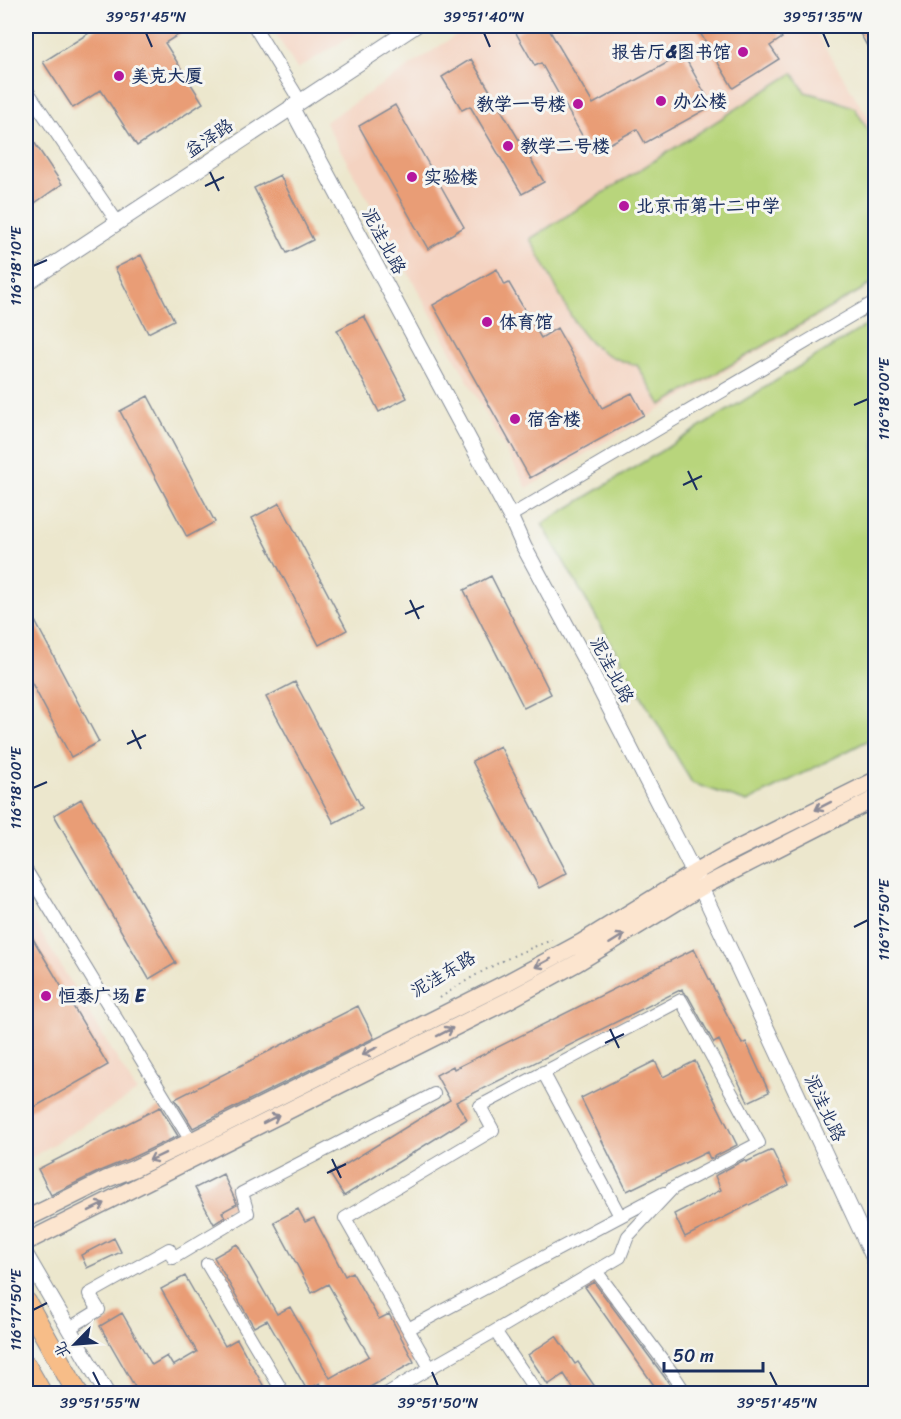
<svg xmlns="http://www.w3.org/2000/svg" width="901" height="1419" viewBox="0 0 901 1419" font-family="Sriracha,'LXGW WenKai TC',sans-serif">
<rect width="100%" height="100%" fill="#f6f6f2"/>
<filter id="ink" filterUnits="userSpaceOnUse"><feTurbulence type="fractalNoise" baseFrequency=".0167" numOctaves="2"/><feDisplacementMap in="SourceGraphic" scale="12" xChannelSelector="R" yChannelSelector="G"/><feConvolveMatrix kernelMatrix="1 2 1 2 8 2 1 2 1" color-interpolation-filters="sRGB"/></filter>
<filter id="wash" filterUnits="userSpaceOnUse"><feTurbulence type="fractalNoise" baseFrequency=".008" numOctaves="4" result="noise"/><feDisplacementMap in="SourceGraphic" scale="24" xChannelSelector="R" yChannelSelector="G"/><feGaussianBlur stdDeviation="1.35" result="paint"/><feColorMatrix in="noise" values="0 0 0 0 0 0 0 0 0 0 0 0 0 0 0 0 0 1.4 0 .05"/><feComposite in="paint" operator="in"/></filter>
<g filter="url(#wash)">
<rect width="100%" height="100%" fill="#ece7cd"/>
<path fill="#f4d3c1" d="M271,26H368L297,69Z
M470,26H812L875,129V283L527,488L325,122Z
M26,908L137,1092L26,1161Z"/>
<path fill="#b8d57b" stroke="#6a826c" stroke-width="1.5" d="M793,73L805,92L832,99L855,108L875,142V282L661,405L637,365C591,355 579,333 559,293C550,275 540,257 530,239Z
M875,320V737L747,802L692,783L542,524Z"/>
<g id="blocks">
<path fill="#e99d76" d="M100,26H192L165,43L203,103L137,146L101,90L73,108L43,62Z
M528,26H547L593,104L683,54L712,106L645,143L637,129L592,153L541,63L535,66L516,33Z
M696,26H774L782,38L770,46L779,59L733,88Z
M856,26H876V62Z
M471,59L544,182L522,194L470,106L462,110L442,77Z
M395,105L464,227L428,249L359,126Z
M26,130L62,184L26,209Z
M280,175L313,240L287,253L254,188Z
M141,255L174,320L148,333L115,268Z
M497,269L505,285L509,283L541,338L557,328L602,408L632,393L644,415L530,478L433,305Z
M364,316L407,398L379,412L337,330Z
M148,396L215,522L187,537L120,411Z
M280,503L347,630L319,645L252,518Z
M491,576L551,694L524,708L464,590Z
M26,604L99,742L71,757L26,672Z
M295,682L362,808L334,823L266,697Z
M500,746L567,873L539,888L472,761Z
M81,799L176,963L149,979L54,815Z
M26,927L108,1065L26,1112Z
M694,949L742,1044L746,1042L769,1092L748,1102L719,1040L714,1043L688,996L683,992L682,989L456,1102L467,1119L344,1196L330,1174L450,1100L436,1075L453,1066L454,1069Z
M358,1006L374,1038L193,1128L175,1099Z
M655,1061L663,1077L695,1061L737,1145L710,1159L707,1152L627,1191L581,1098Z
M160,1107L178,1136L129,1159L102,1170L51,1195L38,1169Z
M772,1150L789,1185L685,1237L674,1214L721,1190L715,1176L718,1174L744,1160L746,1162Z
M223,1174L237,1204L222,1212L225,1217L214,1224L195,1188Z
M298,1209L305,1222L314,1218L345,1276L352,1272L379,1319L389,1314L414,1362L358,1394H326L320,1383L307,1390L267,1320L254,1327L214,1257L237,1244L277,1314L290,1307L330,1378L369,1356L328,1284L312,1293L274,1222Z
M114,1238L121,1252L87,1268L81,1255Z
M185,1276L225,1346L237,1339L268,1394H139L100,1326L122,1313L152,1365L167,1356L173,1366L197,1352L161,1289Z
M594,1282L666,1379L676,1394H660L585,1287Z
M556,1336L575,1364L578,1362L600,1394H577L564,1374L548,1385L528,1355Z"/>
</g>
</g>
<g filter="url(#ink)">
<use href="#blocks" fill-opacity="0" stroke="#848b96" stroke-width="1.5"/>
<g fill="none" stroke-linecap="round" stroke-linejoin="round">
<g stroke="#848b96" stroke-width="14">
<path id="minor" d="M254,26L300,101
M26,89L118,223
M510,516L876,301
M26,870L191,1141
M543,1072L620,1216
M207,1264L284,1394
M68,1329L99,1310L89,1294L169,1249L173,1258L248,1213L242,1193L434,1094
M408,1329L664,1193
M495,1331L596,1271
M430,1368L495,1331L538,1394
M386,1394L430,1368L345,1218L493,1130L480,1106L681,1000L759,1143L673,1188L628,1236L620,1257L596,1271L673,1374L686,1394"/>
</g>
<g stroke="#848b96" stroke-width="17">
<path id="tertiary" d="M291,107L510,516L524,547L585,660L694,873L876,1263
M26,283L415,26
M26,1255L107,1394"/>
</g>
<g stroke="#848b96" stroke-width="19">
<path id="secondary" d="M26,1219L107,1179L133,1169L191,1141L508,982L582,942L694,873L727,854L876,780
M26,1242L509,1000L577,963L700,888L876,798"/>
</g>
<g stroke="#848b96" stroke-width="22">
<path id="trunk" d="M26,1302L78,1394
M26,1366L42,1394"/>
</g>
<path stroke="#848b96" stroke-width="2" stroke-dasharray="1.5 4.5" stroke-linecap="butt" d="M440,998C474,974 513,954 552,940"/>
<use href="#minor" stroke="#fff" stroke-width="12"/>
<use href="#tertiary" stroke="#fff" stroke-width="15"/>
<use href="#secondary" stroke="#fce5cf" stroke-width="16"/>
<use href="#trunk" stroke="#f7bd88" stroke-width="20"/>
</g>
<defs><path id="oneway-shaft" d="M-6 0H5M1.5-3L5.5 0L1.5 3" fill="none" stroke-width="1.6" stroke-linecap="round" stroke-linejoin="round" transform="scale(1.5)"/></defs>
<g stroke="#8c8a96">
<use href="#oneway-shaft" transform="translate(823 806) rotate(153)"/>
<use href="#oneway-shaft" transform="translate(617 939) rotate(-32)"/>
<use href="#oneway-shaft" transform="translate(543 963) rotate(152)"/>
<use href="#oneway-shaft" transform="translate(445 1032) rotate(-27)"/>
<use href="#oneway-shaft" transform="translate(370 1051) rotate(153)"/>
<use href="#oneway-shaft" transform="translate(271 1119) rotate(-27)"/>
<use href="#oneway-shaft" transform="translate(157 1157) rotate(154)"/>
<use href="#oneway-shaft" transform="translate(97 1207) rotate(-26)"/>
</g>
</g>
<path fill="none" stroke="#1b2f5e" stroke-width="2" d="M146,33L152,47M484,33L490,47M823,33L829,47M210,172L219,191M205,186L224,177M33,266L47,260M854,405L868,399M688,471L697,490M683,485L702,476M410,600L419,619M405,614L424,606M132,730L141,749M127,744L146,735M33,788L47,782M854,927L868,920M610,1029L619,1048M605,1043L624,1034M332,1159L341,1178M327,1173L346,1164M33,1310L47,1303M93,1372L100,1386M432,1372L438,1386M770,1372L777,1386"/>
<g fill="#b5179e" stroke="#f6f6f2" stroke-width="2">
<circle cx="743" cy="52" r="6"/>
<circle cx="119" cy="76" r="6"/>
<circle cx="661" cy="101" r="6"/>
<circle cx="578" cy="104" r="6"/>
<circle cx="508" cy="146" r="6"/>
<circle cx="412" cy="177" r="6"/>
<circle cx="624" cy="206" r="6"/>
<circle cx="487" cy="322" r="6"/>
<circle cx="515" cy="419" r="6"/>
<circle cx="46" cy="996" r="6"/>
</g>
<g text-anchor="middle" stroke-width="6" stroke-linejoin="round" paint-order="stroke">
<g font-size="18" font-weight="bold" fill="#1b2f5e" stroke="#f6f6f2" text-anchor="start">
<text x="731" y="58" text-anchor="end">报告厅&amp;图书馆</text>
<text x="131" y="82">美克大厦</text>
<text x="673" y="107">办公楼</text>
<text x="566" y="110" text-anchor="end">教学一号楼</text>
<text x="520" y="152">教学二号楼</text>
<text x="424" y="183">实验楼</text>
<text x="636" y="212">北京市第十二中学</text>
<text x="499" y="328">体育馆</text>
<text x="527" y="425">宿舍楼</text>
<text x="58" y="1002">恒泰广场 E</text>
</g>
<g font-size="18" fill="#1b2f5e" stroke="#f6f6f2">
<text transform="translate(209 138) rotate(-34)" y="6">益泽路</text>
<text transform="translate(384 241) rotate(62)" y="6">泥洼北路</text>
<text transform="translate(612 670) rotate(62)" y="6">泥洼北路</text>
<text transform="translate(443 974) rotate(-31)" y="6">泥洼东路</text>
<text transform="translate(825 1108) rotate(65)" y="6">泥洼北路</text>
</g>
</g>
<rect width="901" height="1419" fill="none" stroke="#f6f6f2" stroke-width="66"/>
<g transform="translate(75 1344) rotate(245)" stroke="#f6f6f2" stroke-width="4.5" paint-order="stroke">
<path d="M0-4.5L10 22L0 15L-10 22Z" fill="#1b2f5e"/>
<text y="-9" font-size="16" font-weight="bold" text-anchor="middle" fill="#1b2f5e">北</text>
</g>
<path d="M664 1362v9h99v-9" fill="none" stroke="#1b2f5e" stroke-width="3"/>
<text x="673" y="1362" font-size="18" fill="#1b2f5e" stroke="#f6f6f2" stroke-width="4.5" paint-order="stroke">50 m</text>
<rect x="33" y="33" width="835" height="1353" fill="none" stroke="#1b2f5e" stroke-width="2"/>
<g font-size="15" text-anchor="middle" fill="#1b2f5e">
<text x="146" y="22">39°51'45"N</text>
<text x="484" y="22">39°51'40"N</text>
<text x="823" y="22">39°51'35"N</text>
<text transform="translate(16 266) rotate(-90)" y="5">116°18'10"E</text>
<text transform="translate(884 399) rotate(-90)" y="5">116°18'00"E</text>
<text transform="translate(16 788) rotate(-90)" y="5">116°18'00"E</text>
<text transform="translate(884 920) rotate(-90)" y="5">116°17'50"E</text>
<text transform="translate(16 1310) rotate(-90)" y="5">116°17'50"E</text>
<text x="100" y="1408">39°51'55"N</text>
<text x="438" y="1408">39°51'50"N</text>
<text x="777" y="1408">39°51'45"N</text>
</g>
</svg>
